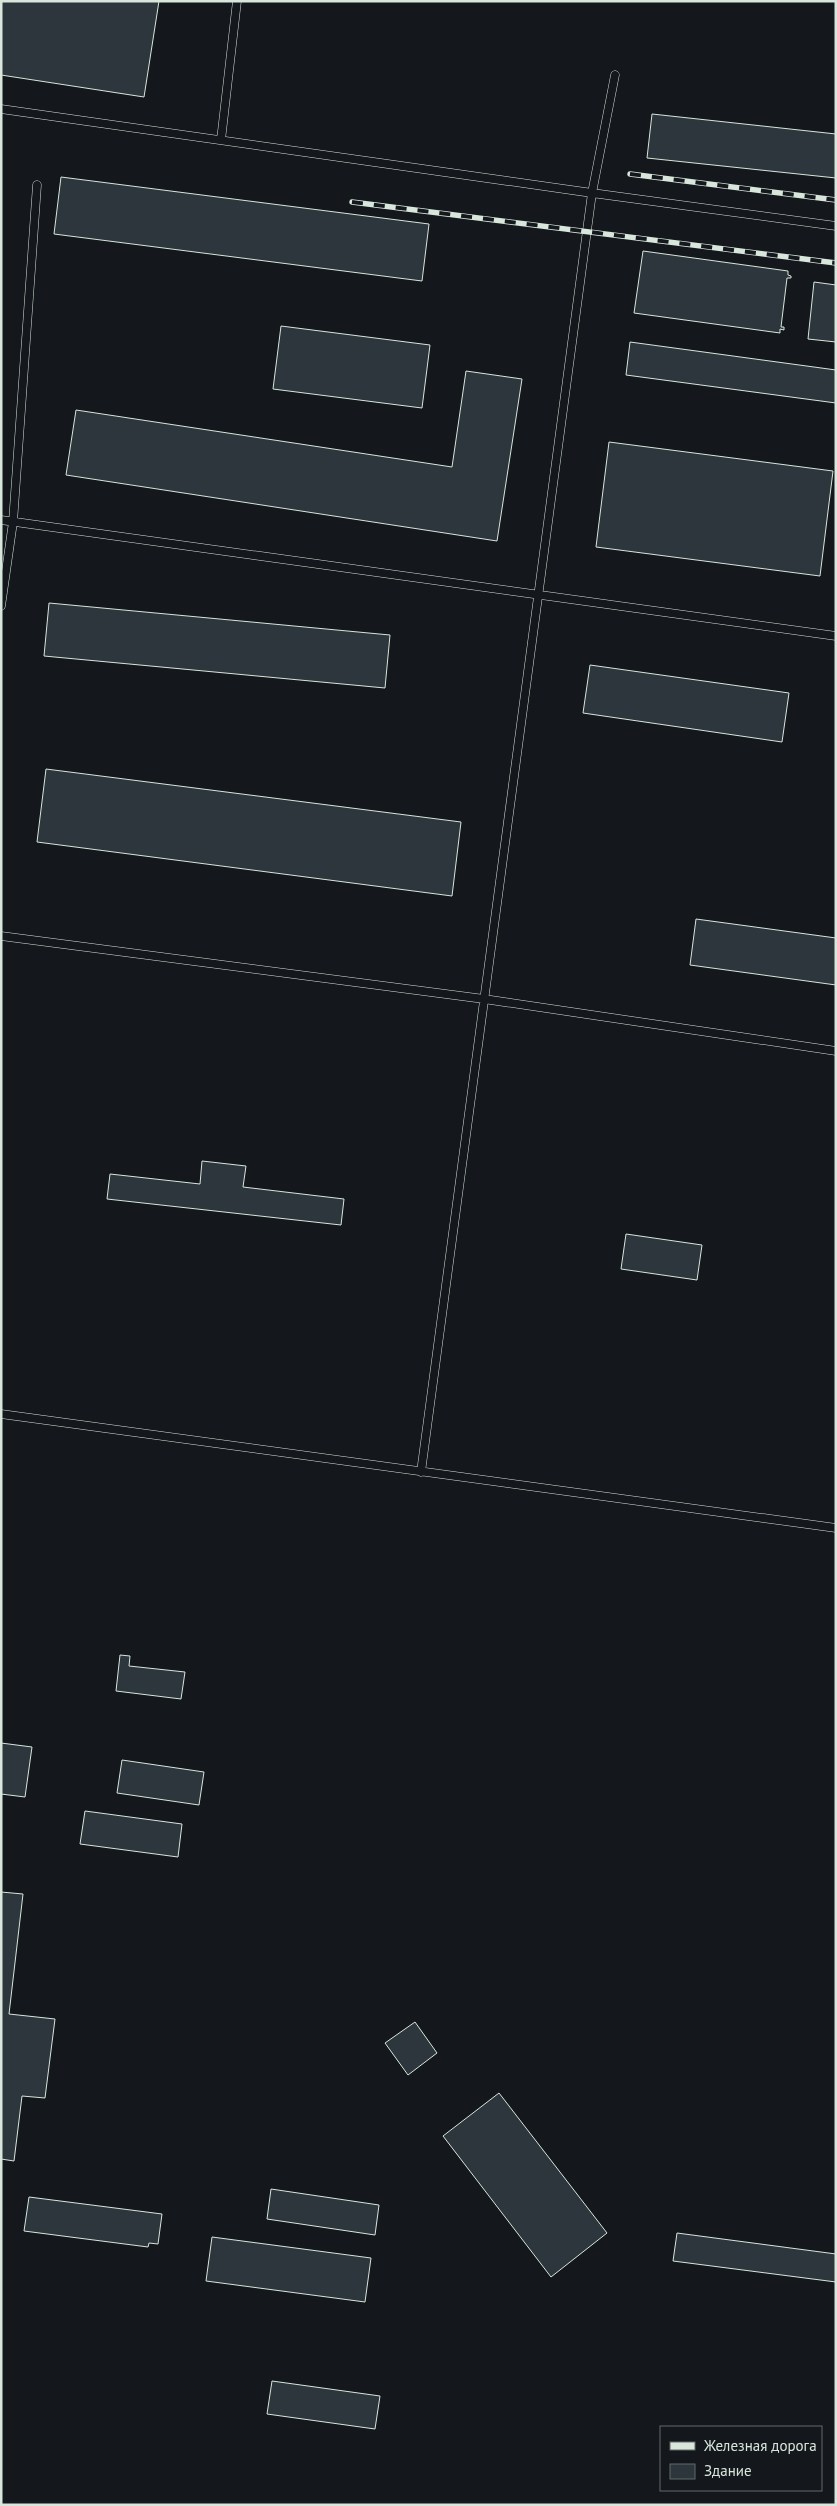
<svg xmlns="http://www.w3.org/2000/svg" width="837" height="2506" viewBox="0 0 837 2506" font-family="'PT Sans',sans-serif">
<rect width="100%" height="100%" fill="#14181c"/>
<path fill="#2c363c" stroke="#d8e6dc" d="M1,1H159L144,97L1,75Z
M652,114L836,134V178L647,158Z
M61,177L429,224L422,281L54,234Z
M643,251L788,271V275L791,276V278H787L781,327H784V330L780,329V333L634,313Z
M814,282L836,285V342L808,339Z
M281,326L430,345L422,408L273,389Z
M630,342L836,370V403L626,375Z
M466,371L522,379L497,541L66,475L76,410L452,467Z
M609,442L833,471L820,576L596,547Z
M49,603L390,635L385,688L44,656Z
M590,665L789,693L782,742L583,713Z
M46,769L461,822L452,896L37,842Z
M696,919L836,938V985L690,965Z
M202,1161L246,1166L243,1187L344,1199L341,1225L107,1199L110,1174L200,1184Z
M626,1234L702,1245L697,1280L621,1269Z
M120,1655L130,1656L129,1666L185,1672L181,1699L116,1691Z
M1,1743L32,1747L25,1797L1,1794Z
M122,1760L204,1772L199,1805L117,1793Z
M85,1811L182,1824L178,1857L80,1844Z
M1,1892L23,1894L9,2014L55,2019L45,2098L22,2096L14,2161L1,2159Z
M415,2022L437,2053L408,2075L385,2043Z
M499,2093L607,2233L551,2277L443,2136Z
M271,2189L379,2205L375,2235L267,2219Z
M29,2197L162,2214L158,2244L149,2243L148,2247L24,2231Z
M677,2233L836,2254V2282L673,2261Z
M212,2237L371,2258L365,2302L206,2281Z
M272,2381L380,2396L375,2429L267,2414Z"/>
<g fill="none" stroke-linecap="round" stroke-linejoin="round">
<g stroke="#d8e6dc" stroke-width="9">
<path id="lane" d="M1,109L592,193L836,226
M221,140L237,1
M1,520L836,636
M1,606L13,522L37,185
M1,936L484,999L836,1051
M1,1414L836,1528
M421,1472L592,193L615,75"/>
</g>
<use href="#lane" stroke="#14181c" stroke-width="8"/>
<g stroke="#d8e6dc" stroke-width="5.5">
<path id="rail" d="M630,174L836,200
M352,202L836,263"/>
</g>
<use href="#rail" stroke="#14181c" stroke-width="4" stroke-dasharray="11" stroke-linecap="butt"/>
</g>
<rect width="837" height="2506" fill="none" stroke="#d8e6dc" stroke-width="5"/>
<rect x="660" y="2426" width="162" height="65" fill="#14181c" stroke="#626a69"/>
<rect x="670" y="2442" width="25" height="8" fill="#d8e6dc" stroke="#626a69"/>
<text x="704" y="2451" font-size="15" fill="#d8e6dc">Железная дорога</text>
<rect x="670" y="2464" width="25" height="15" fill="#2c363c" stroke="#626a69"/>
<text x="704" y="2476" font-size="15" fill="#d8e6dc">Здание</text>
</svg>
